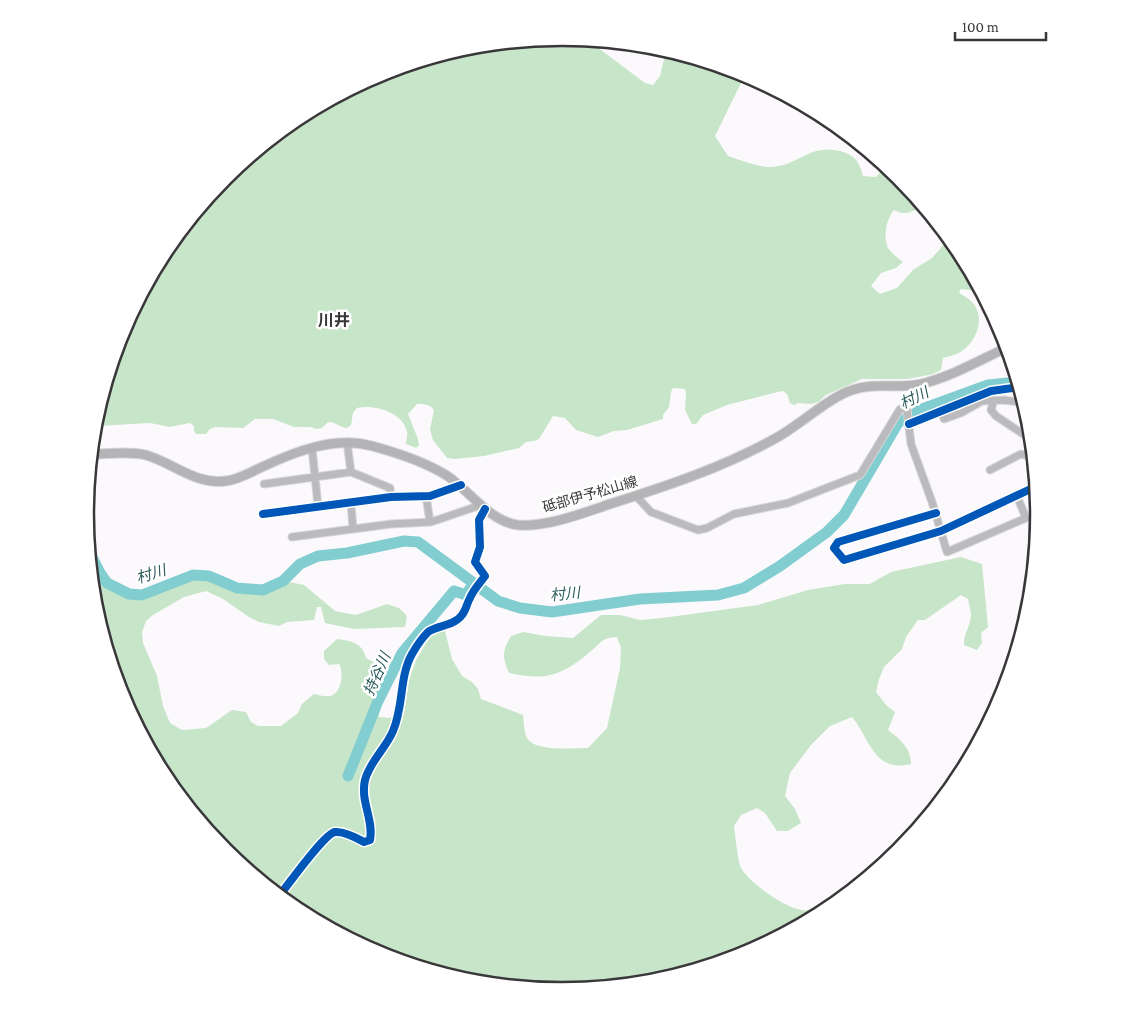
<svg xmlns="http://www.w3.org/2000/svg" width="1125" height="1029" viewBox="0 0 1125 1029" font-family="'Crimson Pro','Noto Sans JP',serif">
<rect width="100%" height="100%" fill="#fcf9fd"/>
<path fill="#c7e5c8" d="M534,40L553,47H597L645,83L653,85L660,76L666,50L745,74L758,81L750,79L742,81L715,136L728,156C740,160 761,168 773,167C803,164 810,141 846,153C857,157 860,165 863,176L876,177L886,166L900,177L922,206C912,212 905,216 894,210C886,220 883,236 888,248C891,253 898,258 903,262L896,268L881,273L871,286L880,294L897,288L913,270L932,258L947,241L949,237L959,250L980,289L977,291L961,289L959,293C963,295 968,298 972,302C986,317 977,341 962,351C957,355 949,356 943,358L941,370L933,374L908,379H862L826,395L818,402L811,404L798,403L794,405L790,403L787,394L783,391L778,392L727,405L703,415L696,424H692L685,410L686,393L685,389L673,388L671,392L669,407L663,415V419L627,430L614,431L598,437L576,430L565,418L553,416L539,439L534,441L526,442L519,448L484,456L455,459L447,458L433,440L430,429L434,410C430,404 423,404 417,404L408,414L418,439L419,445L416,448L406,444C406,440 408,435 407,432C403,412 374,404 357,408L353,413L351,425L347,428C339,427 336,422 328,422L322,428L317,429L310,427H294L273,419H255L243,428L215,427L210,429L206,434H196L194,431V426L190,423L170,427L150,423L97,426L94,425L122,332L166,249L225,177L298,118L380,74L470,47Z
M961,557L982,564L988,627L981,633L982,643L977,650L964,645C963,635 970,627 971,616C971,611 969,605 968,599L961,595L925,620H918L906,637L902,649L884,667L879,679L876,692L886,705L895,712L888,730C900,739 911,748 911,764C874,773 870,739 852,717L830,726L811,745L790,773L785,796L795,809L801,823L788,831H777L765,813L757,808L741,815L734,826C735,835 738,861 741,868C749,883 792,914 808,910C813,909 820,903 825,900L837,903L827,911L745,955L655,982L562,991L469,982L380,955L297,911L225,852L166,779L122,697L95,607L91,571L97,575L105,587L128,598L142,600L195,578L211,580L235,590L269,591L289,582L304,585L335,611L356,615L387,604L399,608L407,616L405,627L354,629L325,623L321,607H317L314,620L287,622L279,626L259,622L249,617L223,599L206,591L184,597L153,615L146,621L142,632L143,643L157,676L163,706L170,723L182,730L206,728L232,710L246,712L251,722L258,726H281L298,713L302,704L314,694C319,695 325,697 330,696C342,693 344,672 339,664L329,665L324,659V651L337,639C351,641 362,642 366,658L375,663L381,671L378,685L379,717L389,718L404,714L409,680L416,660L432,633L445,631L452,659L462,676L472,682L478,689L481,699L523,715C524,722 524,733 527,738C535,752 574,748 588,748L607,728L620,668L621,648L617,637C601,638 603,641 591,651C562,676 545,681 509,673C502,656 502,652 511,636L523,632L545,636L573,638L601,615H620L640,620L662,618L758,605L808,590L845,584H870L891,572Z"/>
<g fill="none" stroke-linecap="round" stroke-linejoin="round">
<path stroke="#82cdd0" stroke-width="11" d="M89,551L100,573L107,583L129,594L142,595L193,575L209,576L237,588L263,590L283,581L300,564L318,556L347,553L404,541L418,542L498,601L520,608L552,612L640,599L718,595L744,588L780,566L827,532L844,515L898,423L914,412L988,385L1018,382
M348,776L378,701L402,653L454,591L466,595L473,584"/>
<g stroke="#d9d7d9" stroke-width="9">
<path id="minor" d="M920,384L907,409L911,444L932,502L947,552L1026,518L1017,496
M994,400L991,410L996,416L1032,440
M941,411L944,419L961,413L982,401L1004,400L1025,403
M909,424L991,391L1020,387
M347,442L351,472
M312,448L318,506
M1033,450L1031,457L1035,465
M990,470L1021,454L1031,457
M264,484L351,472L390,488L391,497
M426,496L430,522
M636,496L651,512L698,530L707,528L734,514L788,503L860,475L900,409H907
M351,503L353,529
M936,513L838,542L834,548L844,560L941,531L1037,486
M263,514L391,497L430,496L461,485
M292,537L391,524L431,522L481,505
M279,896C288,885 324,834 335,832C344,831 357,838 364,842L370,840C374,820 360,801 365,780C370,761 386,748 393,731C404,706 399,677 412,654C416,647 423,637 428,632C438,625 454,626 462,615C466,610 467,603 470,598C473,590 480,583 485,576L475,562L480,547L479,520L485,509"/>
</g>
<g stroke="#d9d7d9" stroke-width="11">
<path id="major" d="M91,454C109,454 129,451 146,455C173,463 196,485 225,481C238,480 251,472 262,467C296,451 335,436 372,446C398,453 423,461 446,475C469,490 490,522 518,525C548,527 583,513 610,504C667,486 724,467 776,438C800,425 828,398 852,390C874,382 898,389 921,384C951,377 980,360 1008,347"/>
</g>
<use href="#minor" stroke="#bbbbbd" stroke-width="7"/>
<use href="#major" stroke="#b4b3b5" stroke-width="9"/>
<g stroke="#fff" stroke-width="11">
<path id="cycleway" d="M909,424L991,391L1020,387
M936,513L838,542L834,548L844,560L941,531L1037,486
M263,514L391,497L430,496L461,485
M279,896C288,885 324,834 335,832C344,831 357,838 364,842L370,840C374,820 360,801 365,780C370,761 386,748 393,731C404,706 399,677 412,654C416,647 423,637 428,632C438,625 454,626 462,615C466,610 467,603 470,598C473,590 480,583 485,576L475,562L480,547L479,520L485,509"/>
</g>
<use href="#cycleway" stroke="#0057b8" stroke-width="8"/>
</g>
<g text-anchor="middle" stroke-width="5" stroke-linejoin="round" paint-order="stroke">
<g font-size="14" fill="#39373a" stroke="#fff">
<text transform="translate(590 494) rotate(-16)" y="5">砥部伊予松山線</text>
</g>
<g font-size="15" font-style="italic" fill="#2b5a5b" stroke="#fff">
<text transform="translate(914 398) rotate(-26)" y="5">村川</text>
<text transform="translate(151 574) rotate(-17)" y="5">村川</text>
<text transform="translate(565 594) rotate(-6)" y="5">村川</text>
<text transform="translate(377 674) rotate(-66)" y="5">持谷川</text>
</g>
<g font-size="16" font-weight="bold" fill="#39373a" stroke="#fff">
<text x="334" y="326">川井</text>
</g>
</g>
<path d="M0 0H1125V1029H0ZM94 514a468 468 0 1 1 936 0a468 468 0 1 1-936 0Z" fill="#fff" fill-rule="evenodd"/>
<path fill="none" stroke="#39373a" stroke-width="2.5" d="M94 514a468 468 0 1 1 936 0a468 468 0 1 1-936 0Z"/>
<path d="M955 32v8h91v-8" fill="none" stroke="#39373a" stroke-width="2.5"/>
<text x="962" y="32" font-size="15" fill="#39373a" stroke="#ffffff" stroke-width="4" paint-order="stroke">100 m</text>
</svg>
